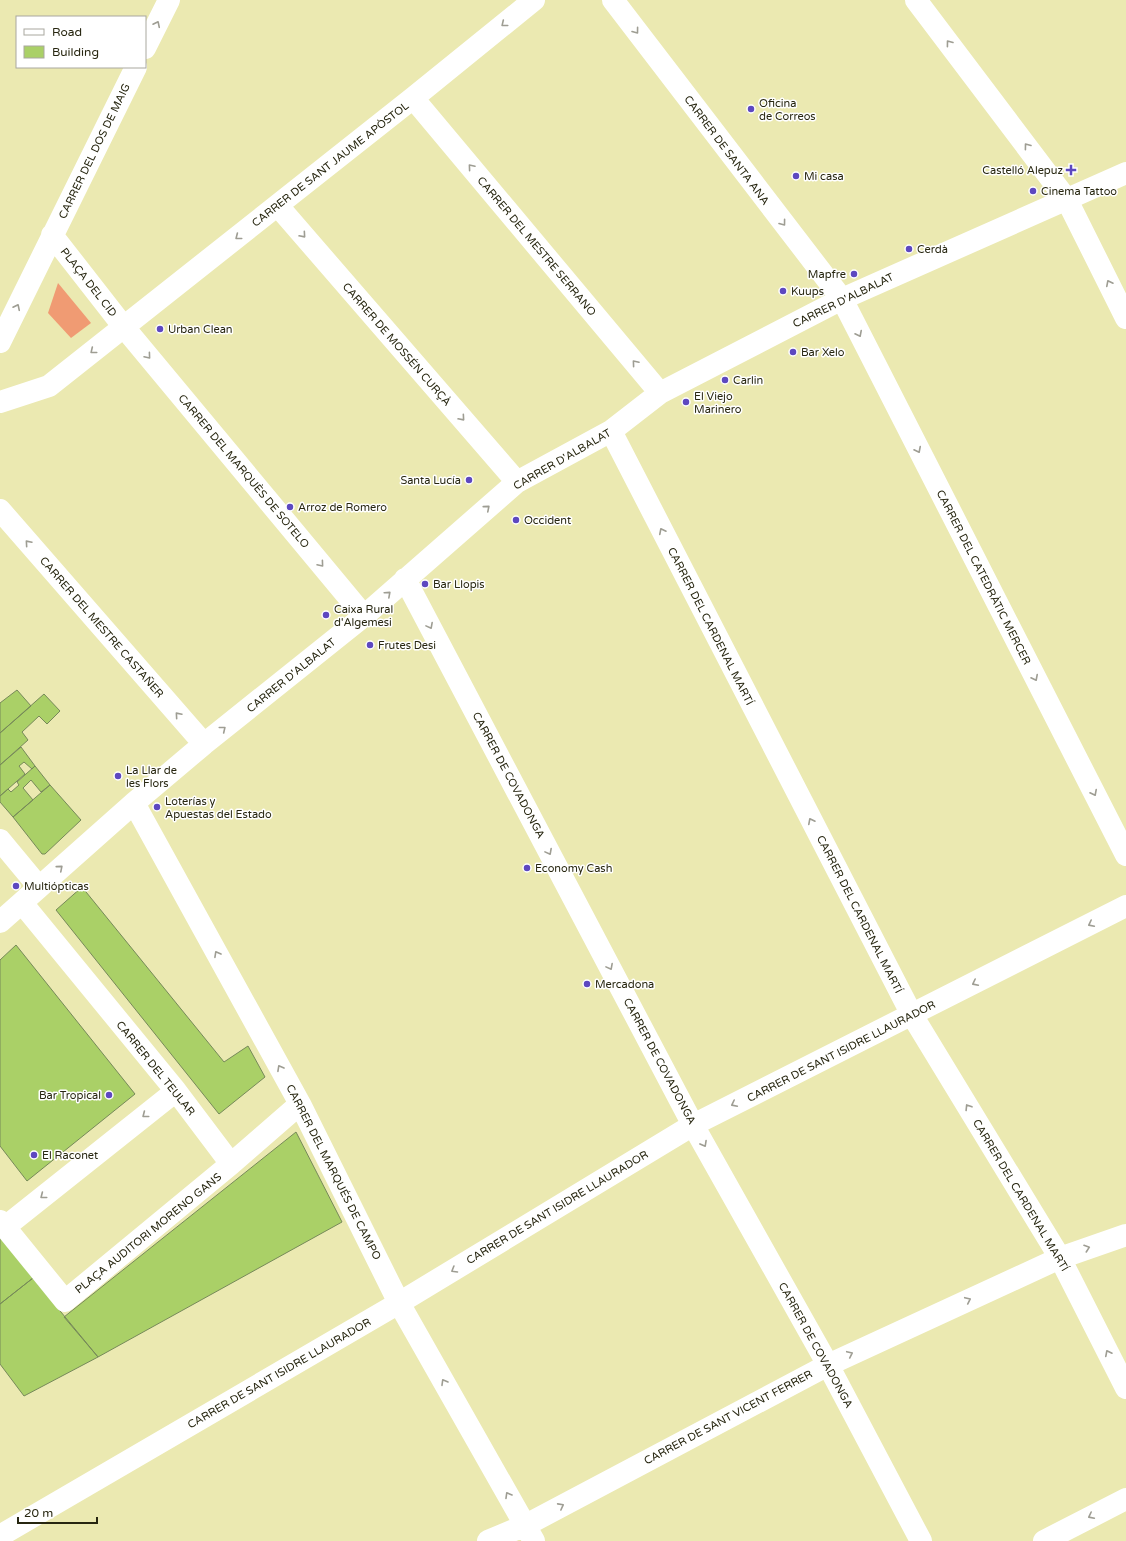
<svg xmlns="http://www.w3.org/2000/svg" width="1126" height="1541" viewBox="0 0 1126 1541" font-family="'Varela Round',sans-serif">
<rect width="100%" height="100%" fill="#ebe9b1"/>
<path fill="#f09b73" d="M58,283L91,323L71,338L48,313Z"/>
<path fill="#aad067" stroke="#768959" d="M17,690L31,706L0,733V703Z
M44,694L60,711L47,724L39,716L22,732L28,740L0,765V733Z
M21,747L35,766L32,769L24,762L19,766L25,774L0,796V765Z
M35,766L50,785L41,792L31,780L23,788L33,800L13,817L0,802V796L8,789L11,792L19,785L17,782Z
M50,785L81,820L45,854H42L13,817Z
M82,887L224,1062L248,1046L265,1077L219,1114L56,910Z
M16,945L135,1094L27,1181L0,1146V960Z
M296,1132L342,1222L98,1357L64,1317Z
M0,1237L33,1278L0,1304Z
M33,1278L98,1357L24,1396L0,1364V1304Z"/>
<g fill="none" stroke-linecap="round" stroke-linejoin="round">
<path stroke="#fff" stroke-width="22" d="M613,0L842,299L1126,855
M916,0L1067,200L1126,318
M145,48L169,0
M413,98L660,393
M278,206L517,482
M52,235L123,326L364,616
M0,342L136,67
M0,402L49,386L413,98L534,0
M611,431L912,1015L1060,1258L1126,1388
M0,510L204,744
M405,579L693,1125L828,1365L921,1541
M134,803L300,1104L399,1303L534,1541
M0,840L39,887
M22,903L176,1091L231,1164L300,1104
M0,922L134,803L204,744L364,616L517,482L611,431L660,393L842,299L1126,173
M0,1221L65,1301L231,1164
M5,1227L176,1091
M3,1534L399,1303L693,1125L1126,906
M488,1541L526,1525L828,1365L1060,1258L1126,1235
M1044,1541L1126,1499"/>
</g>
<defs><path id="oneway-chevron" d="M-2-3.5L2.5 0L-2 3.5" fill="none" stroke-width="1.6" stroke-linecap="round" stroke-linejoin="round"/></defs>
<g stroke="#9e9d93">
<use href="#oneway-chevron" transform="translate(157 24) rotate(-64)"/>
<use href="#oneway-chevron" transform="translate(504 24) rotate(141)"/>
<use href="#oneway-chevron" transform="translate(636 31) rotate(53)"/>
<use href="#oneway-chevron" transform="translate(949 43) rotate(-127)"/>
<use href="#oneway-chevron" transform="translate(1027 146) rotate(-127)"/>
<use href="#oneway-chevron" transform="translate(471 167) rotate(-130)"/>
<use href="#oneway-chevron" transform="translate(783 223) rotate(53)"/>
<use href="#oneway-chevron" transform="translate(303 235) rotate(49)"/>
<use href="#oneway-chevron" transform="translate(238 237) rotate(142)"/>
<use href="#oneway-chevron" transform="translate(1109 283) rotate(-117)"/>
<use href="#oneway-chevron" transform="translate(17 307) rotate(-64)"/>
<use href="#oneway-chevron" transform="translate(859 334) rotate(63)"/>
<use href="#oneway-chevron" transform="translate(93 351) rotate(141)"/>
<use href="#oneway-chevron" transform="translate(148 356) rotate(50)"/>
<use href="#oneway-chevron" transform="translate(635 363) rotate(-130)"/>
<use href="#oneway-chevron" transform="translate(462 418) rotate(49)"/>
<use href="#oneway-chevron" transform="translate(918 450) rotate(63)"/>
<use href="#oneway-chevron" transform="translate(487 508) rotate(-41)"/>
<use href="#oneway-chevron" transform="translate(662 531) rotate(-117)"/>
<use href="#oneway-chevron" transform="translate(28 543) rotate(-131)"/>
<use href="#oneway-chevron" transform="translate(321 564) rotate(50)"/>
<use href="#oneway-chevron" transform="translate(388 594) rotate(-42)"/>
<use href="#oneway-chevron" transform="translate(430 626) rotate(62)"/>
<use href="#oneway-chevron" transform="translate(1035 678) rotate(63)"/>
<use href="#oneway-chevron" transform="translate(178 715) rotate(-131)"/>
<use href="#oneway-chevron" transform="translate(223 729) rotate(-39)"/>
<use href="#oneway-chevron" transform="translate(1094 793) rotate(63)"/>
<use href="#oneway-chevron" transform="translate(811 821) rotate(-117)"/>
<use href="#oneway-chevron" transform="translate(549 852) rotate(62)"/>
<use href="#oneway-chevron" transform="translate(60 868) rotate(-41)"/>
<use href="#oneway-chevron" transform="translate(1091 924) rotate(153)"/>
<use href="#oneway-chevron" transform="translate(217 954) rotate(-119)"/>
<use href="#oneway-chevron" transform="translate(610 967) rotate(62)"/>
<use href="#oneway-chevron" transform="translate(975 983) rotate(153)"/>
<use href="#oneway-chevron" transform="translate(280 1068) rotate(-119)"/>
<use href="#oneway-chevron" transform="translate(734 1104) rotate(153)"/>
<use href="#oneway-chevron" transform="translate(968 1107) rotate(-122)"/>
<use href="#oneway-chevron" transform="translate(145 1115) rotate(142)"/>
<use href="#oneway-chevron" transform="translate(704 1144) rotate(61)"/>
<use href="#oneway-chevron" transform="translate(43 1196) rotate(142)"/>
<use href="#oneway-chevron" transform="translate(1087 1248) rotate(-19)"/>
<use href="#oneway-chevron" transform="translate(454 1270) rotate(149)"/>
<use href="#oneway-chevron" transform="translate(968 1300) rotate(-25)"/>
<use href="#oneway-chevron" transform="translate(1108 1353) rotate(-117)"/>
<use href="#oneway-chevron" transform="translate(850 1354) rotate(-25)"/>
<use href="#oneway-chevron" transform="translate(444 1382) rotate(-120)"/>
<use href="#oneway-chevron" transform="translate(508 1495) rotate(-120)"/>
<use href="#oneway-chevron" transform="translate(561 1506) rotate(-28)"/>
<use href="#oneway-chevron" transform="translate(1091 1516) rotate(153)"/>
</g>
<g fill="#5d48c0" stroke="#fff" stroke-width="1.5">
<circle cx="751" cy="109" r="4"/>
<path d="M1069 164h4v4h4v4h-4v4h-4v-4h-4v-4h4z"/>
<circle cx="796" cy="176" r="4"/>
<circle cx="1033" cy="191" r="4"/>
<circle cx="909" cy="249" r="4"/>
<circle cx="854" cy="274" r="4"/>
<circle cx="783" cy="291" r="4"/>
<circle cx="160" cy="329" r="4"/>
<circle cx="793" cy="352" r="4"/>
<circle cx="725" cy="380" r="4"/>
<circle cx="686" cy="402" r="4"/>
<circle cx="469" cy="480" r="4"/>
<circle cx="290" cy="507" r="4"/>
<circle cx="516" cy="520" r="4"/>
<circle cx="425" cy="584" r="4"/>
<circle cx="326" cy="615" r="4"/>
<circle cx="370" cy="645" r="4"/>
<circle cx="118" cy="776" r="4"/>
<circle cx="157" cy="807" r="4"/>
<circle cx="527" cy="868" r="4"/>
<circle cx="16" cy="886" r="4"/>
<circle cx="587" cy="984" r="4"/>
<circle cx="109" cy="1095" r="4"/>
<circle cx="34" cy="1155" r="4"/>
</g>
<g text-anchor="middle" stroke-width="3" stroke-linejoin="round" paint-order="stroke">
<g font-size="11" fill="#272610" stroke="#fff" text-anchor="start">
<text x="759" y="107">Oficina<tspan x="759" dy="13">de Correos</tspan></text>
<text x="1063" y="174" text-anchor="end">Castelló Alepuz</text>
<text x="804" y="180">Mi casa</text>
<text x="1041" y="195">Cinema Tattoo</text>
<text x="917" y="253">Cerdà</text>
<text x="846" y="278" text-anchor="end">Mapfre</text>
<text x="791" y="295">Kuups</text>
<text x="168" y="333">Urban Clean</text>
<text x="801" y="356">Bar Xelo</text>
<text x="733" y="384">Carlin</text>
<text x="694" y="400">El Viejo<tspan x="694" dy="13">Marinero</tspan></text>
<text x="461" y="484" text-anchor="end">Santa Lucía</text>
<text x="298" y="511">Arroz de Romero</text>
<text x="524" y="524">Occident</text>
<text x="433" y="588">Bar Llopis</text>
<text x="334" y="613">Caixa Rural<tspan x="334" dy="13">d'Algemesi</tspan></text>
<text x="378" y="649">Frutes Desi</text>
<text x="126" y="774">La Llar de<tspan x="126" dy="13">les Flors</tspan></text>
<text x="165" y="805">Loterías y<tspan x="165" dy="13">Apuestas del Estado</tspan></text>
<text x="535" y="872">Economy Cash</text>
<text x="24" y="890">Multiópticas</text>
<text x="595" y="988">Mercadona</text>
<text x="101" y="1099" text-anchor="end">Bar Tropical</text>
<text x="42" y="1159">El Raconet</text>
</g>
<g font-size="11" fill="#272610" stroke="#fff">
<text transform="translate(727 150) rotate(53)" y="4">CARRER DE SANTA ANA</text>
<text transform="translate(94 151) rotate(-64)" y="4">CARRER DEL DOS DE MAIG</text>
<text transform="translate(330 164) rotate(-38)" y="4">CARRER DE SANT JAUME APÒSTOL</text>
<text transform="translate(537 246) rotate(50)" y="4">CARRER DEL MESTRE SERRANO</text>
<text transform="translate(89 282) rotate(52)" y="4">PLAÇA DEL CID</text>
<text transform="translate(843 300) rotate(-26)" y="4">CARRER D'ALBALAT</text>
<text transform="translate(397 344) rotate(49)" y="4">CARRER DE MOSSÉN CURÇÀ</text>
<text transform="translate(562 459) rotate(-30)" y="4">CARRER D'ALBALAT</text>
<text transform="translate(244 471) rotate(50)" y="4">CARRER DEL MARQUÈS DE SOTELO</text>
<text transform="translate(984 577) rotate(63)" y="4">CARRER DEL CATEDRÀTIC MERCER</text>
<text transform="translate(711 626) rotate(63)" y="4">CARRER DEL CARDENAL MARTÍ</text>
<text transform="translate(102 627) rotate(49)" y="4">CARRER DEL MESTRE CASTAÑER</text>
<text transform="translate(291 675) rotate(-39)" y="4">CARRER D'ALBALAT</text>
<text transform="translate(509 775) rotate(62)" y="4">CARRER DE COVADONGA</text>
<text transform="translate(860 914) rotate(63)" y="4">CARRER DEL CARDENAL MARTÍ</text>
<text transform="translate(841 1051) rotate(-27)" y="4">CARRER DE SANT ISIDRE LLAURADOR</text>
<text transform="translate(660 1061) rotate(62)" y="4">CARRER DE COVADONGA</text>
<text transform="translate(156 1068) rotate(51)" y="4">CARRER DEL TEULAR</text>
<text transform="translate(334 1172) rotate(63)" y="4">CARRER DEL MARQUÉS DE CAMPO</text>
<text transform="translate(1021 1195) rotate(59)" y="4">CARRER DEL CARDENAL MARTÍ</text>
<text transform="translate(557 1207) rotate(-31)" y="4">CARRER DE SANT ISIDRE LLAURADOR</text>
<text transform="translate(148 1233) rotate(-39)" y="4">PLAÇA AUDITORI MORENO GANS</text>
<text transform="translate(816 1345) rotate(61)" y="4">CARRER DE COVADONGA</text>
<text transform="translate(279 1373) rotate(-30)" y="4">CARRER DE SANT ISIDRE LLAURADOR</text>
<text transform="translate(728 1417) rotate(-28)" y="4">CARRER DE SANT VICENT FERRER</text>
</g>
</g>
<rect x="16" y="16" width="130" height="52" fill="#ffffff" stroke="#a9a89f"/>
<rect x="24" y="29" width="20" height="6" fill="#ffffff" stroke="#a9a89f"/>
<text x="52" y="36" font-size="12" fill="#272610">Road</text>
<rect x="24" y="46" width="20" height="12" fill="#aad067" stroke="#a9a89f"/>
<text x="52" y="56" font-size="12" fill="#272610">Building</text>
<path d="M18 1517v6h79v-6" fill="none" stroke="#272610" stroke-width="2"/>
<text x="24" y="1517" font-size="12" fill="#272610" stroke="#ffffff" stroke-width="3" paint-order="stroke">20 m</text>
</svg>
